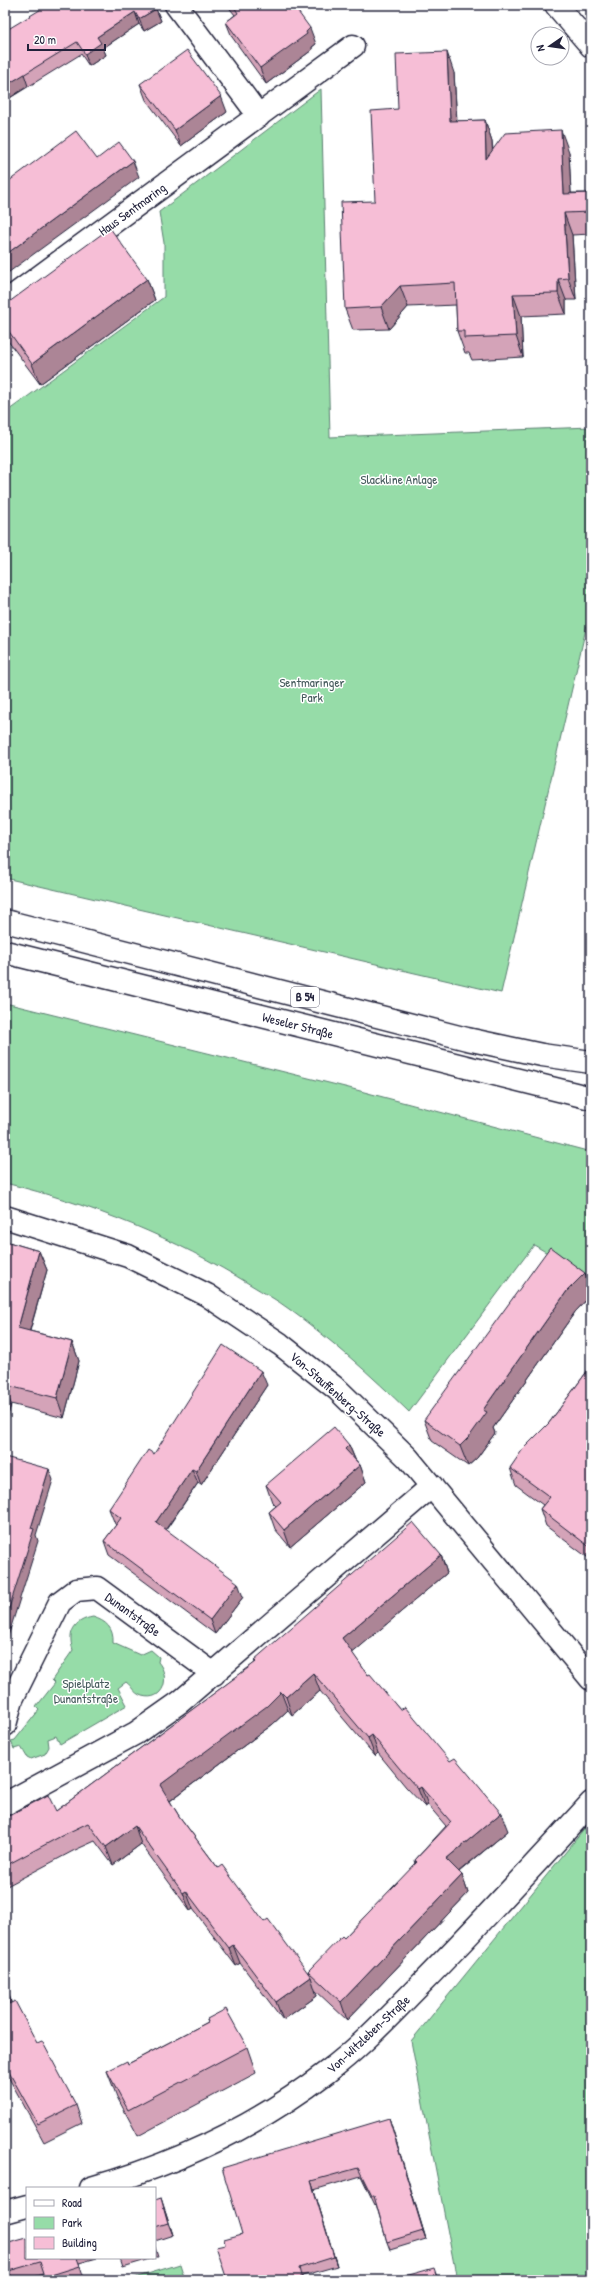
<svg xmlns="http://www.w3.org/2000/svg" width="596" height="2285" viewBox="0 0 596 2285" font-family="'Patrick Hand',sans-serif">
<rect width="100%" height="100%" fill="#fff"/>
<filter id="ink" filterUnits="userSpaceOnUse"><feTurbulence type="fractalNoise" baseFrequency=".025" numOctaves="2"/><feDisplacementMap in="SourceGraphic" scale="8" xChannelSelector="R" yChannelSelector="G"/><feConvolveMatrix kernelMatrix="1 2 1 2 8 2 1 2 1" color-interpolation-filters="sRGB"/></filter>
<g filter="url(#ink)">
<path fill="#96dca8" stroke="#5c7f72" d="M321,89L330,437L591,427V607L501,993L5,878V413L164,297V243L159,212Z
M5,1003L349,1088L591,1152V1279L534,1245L409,1412C371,1375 332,1340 289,1309C277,1300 264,1293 251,1285C175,1238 91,1204 5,1183Z
M93,1617C106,1621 114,1628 113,1643L140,1655L151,1650L159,1657L158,1662C171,1677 164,1702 142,1696C133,1693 132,1686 126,1682L118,1688L127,1705L60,1744L56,1736L48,1739L49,1747L45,1754L31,1759L27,1757L21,1747L14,1749L11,1741L15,1740L39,1710L36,1707L55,1683L52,1680L73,1650C67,1633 74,1620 93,1617Z
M591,1821V2280H457L411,2041Z
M180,2264L185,2280H128Z"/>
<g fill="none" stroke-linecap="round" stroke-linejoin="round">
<g stroke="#22223b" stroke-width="25">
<path id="minor" d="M176,5L259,116
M556,5L591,46
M5,302L353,46
M5,1217L128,1256L207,1295L280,1344L338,1390L408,1458L591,1679
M5,1725L12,1699L60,1602L76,1590L97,1588L214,1674
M5,1804L136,1733L180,1702L432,1486
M91,2188C176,2164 257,2126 327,2072C362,2046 392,2013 423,1982C481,1923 536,1863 591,1803
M5,2212L27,2206"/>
</g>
<g stroke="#22223b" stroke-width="25">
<path id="primary" d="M5,921L467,1039L542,1055L591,1062
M5,952L591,1098"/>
</g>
<use href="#minor" stroke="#fff" stroke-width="22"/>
<use href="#primary" stroke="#fff" stroke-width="22"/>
</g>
<path fill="#d4a3b8" stroke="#22223b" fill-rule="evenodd" d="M227,5H293L316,44L312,47V50L266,84L232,37L226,22L235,15Z
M156,9L161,21L144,31L139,24L103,48L106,55L89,66L81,54L5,101V31Z
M454,73L457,121L485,120L492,141L493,150L569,152L571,193H591V234L572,235L576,300H566V314L521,316L523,357L472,360L469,353H465L457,331L456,305L408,307L389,329L353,330L345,309L375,201L398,109Z
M140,84L227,112L181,146L146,100Z
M147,279L155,300L40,384L5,337V305Z
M5,1241L39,1251L47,1270L30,1331L72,1342L79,1361L64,1418L11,1404L5,1427Z
M585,1273L591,1288V1295L575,1312L493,1428L495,1433L477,1458L468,1466L432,1441L424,1420Z
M591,1366V1560L546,1526L540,1509L543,1505L516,1485L510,1468L549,1423Z
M267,1385L201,1485L198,1483L166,1530L243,1597L215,1634L109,1555L104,1541L116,1525L115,1524L109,1509L154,1454Z
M349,1445L355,1459L360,1465L366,1482L290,1547L275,1529L269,1512L276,1506L272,1502L266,1485Z
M441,1555L447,1573L352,1653L368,1675L400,1710L508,1831L459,1872L462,1875L468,1893L347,2020L315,1990L317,1996L283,2020L240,1963L236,1966L193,1909L190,1911L141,1844L113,1865L95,1841L73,1851L5,1887V1818L56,1811L255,1663L254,1660ZM320,1691L375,1756L378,1753L406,1787L425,1807L428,1805L446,1826L415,1860L416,1864L344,1938L308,1971L309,1975L218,1868L179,1816L170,1801L273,1724L288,1710L292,1715Z
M5,1983L11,2003L76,2105L82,2123L44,2142L5,2071Z
M207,2019L247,2047L256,2073L138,2136L117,2097L107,2071L128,2064L208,2022Z
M389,2118L426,2239L390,2250L387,2242L376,2204L375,2205L361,2176L314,2190L337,2266L302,2276L303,2280H227L225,2244L242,2234Z
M155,2200L165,2210L173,2235L155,2241Z
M5,2244L27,2258H97L79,2263L84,2278L79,2280H46L44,2274L24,2280H5Z
M155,2247L158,2257H155Z
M120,2258H153L123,2267Z"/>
<path fill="#ac8596" stroke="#22223b" d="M156,9L161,21L144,31L139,19Z
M135,12L139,24L103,48L106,55L89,66L85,54L97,37Z
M310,28L316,44L312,47V50L266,84L260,68Z
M447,52L454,73L458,143L450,121Z
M24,74L28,86L5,101V86Z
M221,96L227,112L181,146L175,130Z
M485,120L492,141L494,180L486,159Z
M561,130L569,152L572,213L564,194Z
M133,161L139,177L5,275V255Z
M564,213L572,235L576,300L568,278Z
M147,279L155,300L40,384L32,364Z
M558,279L566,300V314L558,293Z
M400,286L408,307L389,329L381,307Z
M513,294L521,316L523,357L516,336Z
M39,1251L47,1270L25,1347L18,1328Z
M585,1273L591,1288V1295L575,1312L493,1428L495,1433L477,1458L468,1466L460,1446L483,1410L567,1291Z
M72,1342L79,1361L64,1418L57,1398Z
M261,1371L267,1385L201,1485L196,1471Z
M5,1386L11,1404L5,1427Z
M349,1445L356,1462L345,1449Z
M360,1465L366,1482L290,1547L284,1530Z
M49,1469L53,1480L36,1535L38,1541L5,1646V1621L31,1528Z
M192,1469L198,1483L161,1536L156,1522Z
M591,1486V1498L588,1490Z
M441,1555L447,1573L349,1656L342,1638Z
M238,1583L243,1597L215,1634L210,1620Z
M313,1673L320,1691L292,1715L286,1697Z
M281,1692L288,1710L273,1724L167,1803L160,1785Z
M372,1735L378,1753L375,1756L368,1738Z
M421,1787L428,1805L425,1807L418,1789Z
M501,1813L508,1831L452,1877L446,1859Z
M135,1826L141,1844L113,1865L106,1847Z
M462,1875L468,1893L347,2020L341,2002Z
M186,1891L193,1909L190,1911L183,1893Z
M233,1945L240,1963L236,1966L229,1948Z
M311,1977L317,1996L283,2020L276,2002Z
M5,1983L10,1998L16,2022L9,2004Z
M389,2118L392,2127L426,2239L423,2231Z
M311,2181L314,2190L337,2266L334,2257Z
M161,2198L165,2210L173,2235L168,2223Z"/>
<path fill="#f6bed6" stroke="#22223b" d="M48,5H154L156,9L139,19L135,12L97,37L101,43L85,54L77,42L5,86V31Z
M233,5H293L310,28L306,32L307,34L260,68L226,22L238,13Z
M187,50L221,96L175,130L140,84Z
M447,52L450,121L485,120L486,159L505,133L561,130L564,194L591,193V212L564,213L568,278L558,279V293L513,294L516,336L464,338V331H457L455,283L400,286L381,307L345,309L341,202L375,201L371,111L398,109L396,54Z
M76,131L97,159L119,142L133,161L5,255V184Z
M110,228L147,279L32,364L5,326V305Z
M5,1241L39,1251L18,1328L72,1342L57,1398L5,1385Z
M550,1247L585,1273L567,1291L483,1410L487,1412L469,1437L460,1446L424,1420Z
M223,1345L261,1371L196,1471L192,1469L156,1522L238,1583L210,1620L104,1541L121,1518L109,1509L148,1450L154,1454Z
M591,1366V1486L588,1490L591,1492V1548L540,1509L550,1497L510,1468L523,1449L549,1423Z
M334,1427L349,1445L345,1449L360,1465L284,1530L269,1512L281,1502L266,1485Z
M5,1457L49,1469L31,1528L34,1529L5,1621Z
M413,1522L441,1555L342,1638L368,1675L370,1674L400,1710L405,1707L450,1761L455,1758L501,1813L446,1859L462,1875L341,2002L308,1971L342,1936L344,1938L417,1862L415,1860L451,1822L421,1787L418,1789L400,1769L372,1735L368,1738L313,1673L286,1697L281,1692L267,1706L160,1785L179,1816L218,1868L222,1865L264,1922L268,1919L311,1977L276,2002L233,1945L229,1948L186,1891L183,1893L135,1826L106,1847L88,1823L67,1833L5,1866V1818L48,1795L56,1811L256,1662L254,1660Z
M5,1985L9,2004L15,2001L37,2043L42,2041L76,2105L38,2124L5,2065Z
M226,2009L247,2047L128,2110L107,2071L127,2061L128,2064L208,2022L207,2019Z
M389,2118L423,2231L387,2242L374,2196H372L358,2168L311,2181L334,2257L299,2268L302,2280H227L216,2246L225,2244L224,2239L242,2234L222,2168Z
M161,2198L168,2223L155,2227V2200Z
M27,2238V2258H77L80,2266L45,2277L40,2262L5,2272V2244Z
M434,2268L438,2280H391Z"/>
</g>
<g text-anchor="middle" stroke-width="3" stroke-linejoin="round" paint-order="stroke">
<rect fill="#fff" stroke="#646476" stroke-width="1" x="291" y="987" width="28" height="20" rx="3"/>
<g font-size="12" font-weight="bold" fill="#22223b">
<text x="305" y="1001">B 54</text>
</g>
<g font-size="13" fill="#22223b" stroke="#fff">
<text transform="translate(132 209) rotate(-36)" y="5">Haus Sentmaring</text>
<text transform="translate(298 1025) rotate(14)" y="5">Weseler Straße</text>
<text transform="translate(338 1394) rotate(41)" y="5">Von-Stauffenberg-Straße</text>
<text transform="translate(133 1614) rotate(36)" y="5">Dunantstraße</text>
<text transform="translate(368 2034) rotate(-43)" y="5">Von-Witzleben-Straße</text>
</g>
<g font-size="13" fill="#455a5c" stroke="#fff">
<text x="399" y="484">Slackline Anlage</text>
<text x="312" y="687">Sentmaringer<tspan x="312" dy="15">Park</tspan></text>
<text x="86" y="1688">Spielplatz<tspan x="86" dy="15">Dunantstraße</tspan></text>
</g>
</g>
<rect width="596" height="2285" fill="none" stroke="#fff" stroke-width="20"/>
<rect x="10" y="10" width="576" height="2265" fill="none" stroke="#22223b" stroke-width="1.5" filter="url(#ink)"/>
<rect x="26" y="2187" width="130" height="72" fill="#ffffff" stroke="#a7a7b1"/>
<rect x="34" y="2200" width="20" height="6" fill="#ffffff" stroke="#a7a7b1"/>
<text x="62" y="2207" font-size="12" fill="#22223b">Road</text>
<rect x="34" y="2217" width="20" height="12" fill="#96dca8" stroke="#a7a7b1"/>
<text x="62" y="2227" font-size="12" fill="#22223b">Park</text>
<rect x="34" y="2237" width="20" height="12" fill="#f6bed6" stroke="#a7a7b1"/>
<text x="62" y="2247" font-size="12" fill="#22223b">Building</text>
<g transform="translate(550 46) rotate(257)"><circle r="19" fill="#ffffff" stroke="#a7a7b1"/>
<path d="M0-3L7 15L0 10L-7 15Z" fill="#22223b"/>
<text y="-6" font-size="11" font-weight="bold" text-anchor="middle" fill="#22223b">N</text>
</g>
<path d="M28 44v6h77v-6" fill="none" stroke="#22223b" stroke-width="2"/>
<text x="34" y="44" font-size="12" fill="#22223b" stroke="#ffffff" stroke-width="3" paint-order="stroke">20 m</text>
</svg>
